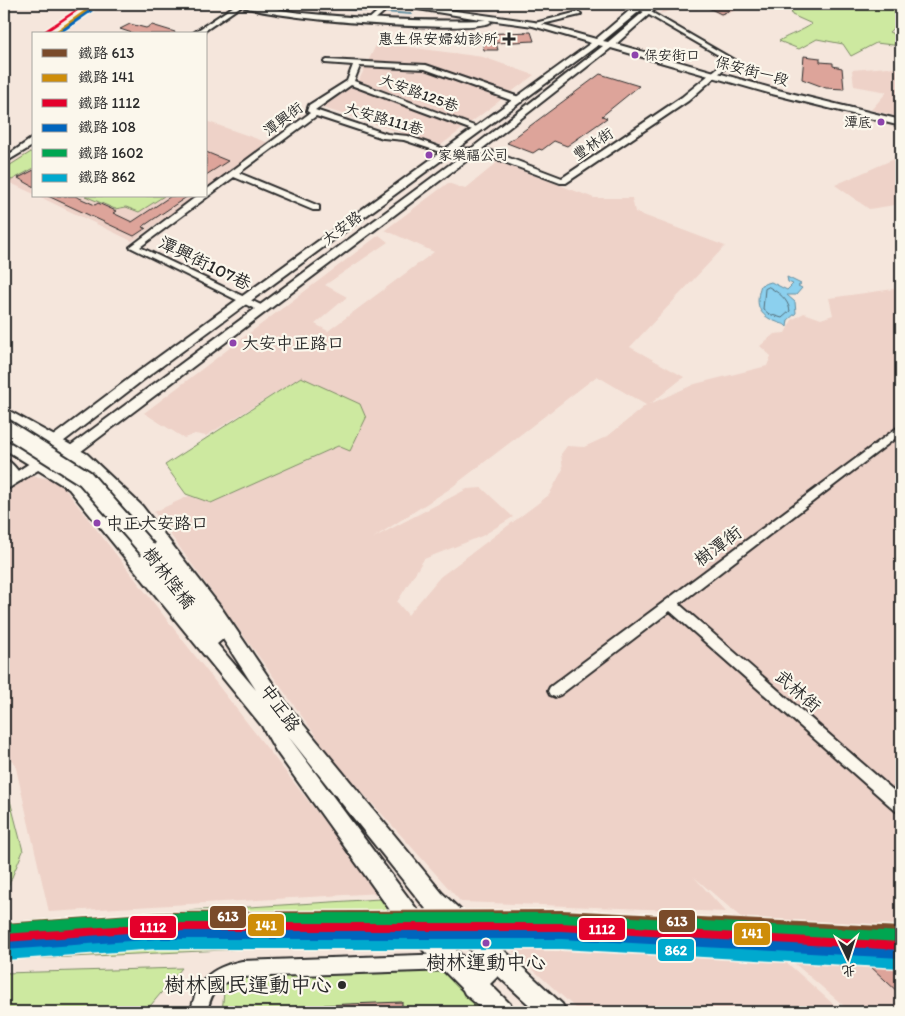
<svg xmlns="http://www.w3.org/2000/svg" width="905" height="1016" viewBox="0 0 905 1016" font-family="Itim,'LXGW WenKai TC',sans-serif">
<rect width="100%" height="100%" fill="#f5e6dc"/>
<filter id="ink" filterUnits="userSpaceOnUse"><feTurbulence type="fractalNoise" baseFrequency=".02" numOctaves="2"/><feDisplacementMap in="SourceGraphic" scale="10" xChannelSelector="R" yChannelSelector="G"/><feConvolveMatrix kernelMatrix="1 2 1 2 8 2 1 2 1" color-interpolation-filters="sRGB"/></filter>
<g filter="url(#ink)">
<path fill="#eed2c8" fill-rule="evenodd" d="M669,4H752L722,16L705,7L696,10L687,6L659,14Z
M377,43L483,57L534,75L441,145L320,107L358,82Z
M888,67L901,70L900,117L871,110L887,92L854,86L852,70Z
M206,121L269,143L206,189Z
M34,149V194L4,180V167Z
M901,156V204L869,209L835,185Z
M498,162L594,198H632L635,212L725,246L630,347L684,377L650,404L695,384L767,366L771,356L760,346L774,334L785,333L792,320L804,313L821,319L833,315L829,298L901,288V1012H851L694,877L726,912L461,902L335,762L154,512L189,496L211,503L338,446L301,377L206,436L195,434L184,438L144,413L379,235L388,242L325,285L347,297L315,324L328,331L434,252L385,230L448,183L465,189ZM597,376L646,405L608,436L584,447L567,446L561,454L563,469L549,495L440,577L408,615L397,602L424,559L482,536L513,517L482,488L467,489L373,538L448,490Z
M38,196H196L132,241Z
M4,470L8,472L58,480L380,893L49,912L15,764L4,752Z
M510,949L785,961L842,1012H580Z"/>
<path fill="#cde9a0" stroke="#7c8a66" d="M794,4H901V21L889,32L901,37V46L876,43L851,56L843,44L817,39L799,49L779,41C790,34 801,32 812,24L792,15L790,5Z
M31,152L34,153V168L12,180L4,177V169Z
M85,196H164L139,212L126,207L115,209Z
M301,377L360,404L366,418L350,451L338,446L211,503L186,494L165,465Z
M6,785L23,851L4,896V786Z
M380,899L424,941L4,960V922Z
M435,959L479,1006L474,1012H222L227,963Z
M182,968L145,1012H4V973Z"/>
<path fill="#8cd0ee" stroke="#658ea0" d="M787,277L801,284L798,286L802,288L796,295H787L795,302L796,313L788,320L787,327C784,323 781,324 777,322C757,315 755,303 761,285L771,282L787,290L793,284L788,282Z"/>
<g fill="none" stroke-linecap="round" stroke-linejoin="round">
<path stroke="#526d79" stroke-width="1" d="M769,287C779,293 788,299 790,311L782,318L769,314L763,309L765,289Z"/>
<path stroke="#658ea0" stroke-width="2" d="M277,4L411,14"/>
</g>
<path fill="#dda49a" stroke="#2b2b2b" d="M701,4H746V5L721,14Z
M130,24L146,28L152,25L175,32L174,34H135L120,29Z
M531,32L534,41L496,43L498,50H484L480,34Z
M804,56L820,58V62L833,63V66L842,68L844,89L826,88L802,79Z
M600,74L639,86L602,116L607,118L567,146L554,141L542,150L539,149L533,153L507,143Z
M206,152L228,161L206,175Z
M34,170V187L18,178Z
M48,196H75L95,205L98,203L116,211L113,213L132,222L171,196H188L142,227L146,228L134,236Z
M869,965L901,966V995Z
M402,1002V1012H324V1005Z"/>
<g fill="none" stroke-linecap="round" stroke-linejoin="round">
<g stroke="#2b2b2b" stroke-width="4">
<path id="minor" d="M237,4H244L200,34H192Z
M386,4H393L371,23H367V21Z
M630,4H637L734,60L688,101L566,183H560L483,154L475,152L446,154L404,140L383,138L316,116L239,173L319,206V210H313L234,177L140,247L265,307V311H259L130,247L197,196H206V190L310,113L307,111L309,105L347,81L353,65L325,63L324,62L327,60L426,65L522,98V102H516L425,69L360,66L354,81L482,129L475,131L351,85L315,110L387,134L408,136L447,150L475,148L488,150L562,178L682,97L727,60Z
M578,12L581,14L580,15L534,26L531,24Z
M31,139H34V145L4,163V158Z
M901,425V434L679,604L901,797V813L896,811L670,611L560,695L555,697L550,695L548,691L550,687Z
M4,459C11,461 19,471 22,478L21,481H13L4,470Z
M450,954L456,956L458,962L456,968L450,970L242,977C219,982 212,989 207,1012H191C197,979 210,968 242,961Z"/>
</g>
<g stroke="#2b2b2b" stroke-width="4">
<path id="tertiary" d="M238,4C258,3 281,11 302,13C364,19 424,22 486,20L387,4H406L534,22L596,39L636,5H642V9L603,41L608,42L653,4H661L616,44L778,90L901,120V126L772,94L611,48L478,152L76,455L43,467L4,491V480L33,461L47,456L40,451L49,439L135,374L591,43L533,26L489,20L491,22C473,35 258,19 238,4ZM598,45L603,46L472,148L66,449L52,454L59,445L143,380Z"/>
</g>
<g stroke="#2b2b2b" stroke-width="4">
<path id="secondary" d="M4,408L87,454L142,506L222,609L288,706L442,893L562,1004L566,1012H537L498,976L490,984L510,1004L514,1012H486L465,994L463,990L408,935L276,751L262,726L69,489L4,449V437L81,481L141,553L140,550L142,545L148,543L154,545L130,514L77,462L4,420ZM223,639L256,690L217,644ZM288,736L426,909L481,960L474,968L424,919Z"/>
</g>
<use href="#minor" fill="#fbf7ec" fill-rule="evenodd"/>
<use href="#tertiary" fill="#fbf7ec" fill-rule="evenodd"/>
<use href="#secondary" fill="#fbf7ec" fill-rule="evenodd"/>
<g stroke="#2b2b2b" stroke-width="20" stroke-linecap="butt">
<path id="secondary-bridge" d="M4,427L85,478L148,550"/>
</g>
<use href="#secondary-bridge" stroke="#fbf7ec" stroke-width="16"/>
<g stroke="#fbf7ec" stroke-width="3">
<path id="rail-1" d="M562,910L901,927V937L562,920L159,922L4,933V923L159,912Z"/>
</g>
<g stroke="#fbf7ec" stroke-width="3">
<path id="rail-2" d="M85,10L89,11L56,34H51Z
M562,919L901,936V946L562,929L159,931L4,942V932H5L159,921Z"/>
</g>
<g stroke="#fbf7ec" stroke-width="3">
<path id="rail-3" d="M84,4H88L44,34H39Z
M156,922H561L901,941V951L561,932H156L4,943V933Z"/>
</g>
<g stroke="#fbf7ec" stroke-width="3">
<path id="rail-4" d="M89,10L93,11L60,34H55Z
M156,931H561L901,950V960L561,941H156L4,952V942H5Z"/>
</g>
<g stroke="#fbf7ec" stroke-width="3">
<path id="rail-5" d="M156,913H561L901,932V942L561,923H156L4,934V924Z"/>
</g>
<g stroke="#fbf7ec" stroke-width="3">
<path id="rail-6" d="M157,939H561L900,958H901V968L561,949H157L4,960V950H5Z"/>
</g>
<use href="#rail-1" fill="#7a4b2a" fill-rule="evenodd"/>
<use href="#rail-2" fill="#ce8d09" fill-rule="evenodd"/>
<use href="#rail-3" fill="#e4002b" fill-rule="evenodd"/>
<use href="#rail-4" fill="#0065bd" fill-rule="evenodd"/>
<use href="#rail-5" fill="#00a651" fill-rule="evenodd"/>
<use href="#rail-6" fill="#00a9ce" fill-rule="evenodd"/>
</g>
</g>
<g fill="#2b2b2b" stroke="#fbf7ec" stroke-width="2">
<path d="M506.5 31.5h5v5h5v5h-5v5h-5v-5h-5v-5h5z"/>
<circle cx="342" cy="985" r="5"/>
</g>
<g fill="#8e44ad" stroke="#fbf7ec" stroke-width="2">
<circle cx="635" cy="55" r="4.5"/>
<circle cx="881" cy="122" r="4.5"/>
<circle cx="429" cy="155" r="4.5"/>
<circle cx="233" cy="343" r="4.5"/>
<circle cx="97" cy="523" r="4.5"/>
<circle cx="486" cy="943" r="4.5"/>
</g>
<g text-anchor="middle" stroke-width="4.5" stroke-linejoin="round" paint-order="stroke">
<g font-size="14" fill="#2b2b2b" stroke="#fbf7ec" text-anchor="start">
<text x="644" y="60">保安街口</text>
<text x="872" y="127" text-anchor="end">潭底</text>
<text x="438" y="160">家樂福公司</text>
</g>
<g font-size="15" fill="#2b2b2b" stroke="#fbf7ec" text-anchor="end">
<text x="498" y="44">惠生保安婦幼診所</text>
</g>
<g font-size="15" fill="#2b2b2b" stroke="#fbf7ec">
<text transform="translate(752 71) rotate(15)" y="5">保安街一段</text>
<text transform="translate(419 93) rotate(20)" y="5">大安路125巷</text>
<text transform="translate(283 119) rotate(-37)" y="5">潭興街</text>
<text transform="translate(384 119) rotate(16)" y="5">大安路111巷</text>
<text transform="translate(593 144) rotate(-34)" y="5">豐林街</text>
<text transform="translate(342 228) rotate(-37)" y="5">大安路</text>
</g>
<g font-size="17" fill="#2b2b2b" stroke="#fbf7ec" text-anchor="start">
<text x="242" y="349">大安中正路口</text>
<text x="106" y="529">中正大安路口</text>
</g>
<g font-size="18" fill="#2b2b2b" stroke="#fbf7ec">
<text transform="translate(205 263) rotate(26)" y="6">潭興街107巷</text>
<text transform="translate(718 546) rotate(-37)" y="6">樹潭街</text>
<text transform="translate(169 578) rotate(52)" y="6">樹林陸橋</text>
<text transform="translate(798 691) rotate(41)" y="6">武林街</text>
<text transform="translate(280 708) rotate(54)" y="6">中正路</text>
</g>
<g font-size="20" fill="#2b2b2b" stroke="#fbf7ec">
<text x="486" y="969">樹林運動中心</text>
</g>
<g font-size="21" fill="#2b2b2b" stroke="#fbf7ec" text-anchor="end">
<text x="332" y="992">樹林國民運動中心</text>
</g>
</g>
<g stroke="#fbf7ec" stroke-width="2">
<rect x="209" y="905" width="38" height="24" rx="5" fill="#7a4b2a"/>
<rect x="658" y="909" width="38" height="24" rx="5" fill="#7a4b2a"/>
<rect x="247" y="913" width="38" height="24" rx="5" fill="#ce8d09"/>
<rect x="129" y="915" width="48" height="24" rx="5" fill="#e4002b"/>
<rect x="578" y="917" width="48" height="24" rx="5" fill="#e4002b"/>
<rect x="733" y="922" width="38" height="24" rx="5" fill="#ce8d09"/>
<rect x="657" y="938" width="38" height="24" rx="5" fill="#00a9ce"/>
</g>
<g font-size="14" text-anchor="middle" font-weight="bold" fill="#fff">
<text x="228" y="921">613</text>
<text x="677" y="926">613</text>
<text x="266" y="930">141</text>
<text x="153" y="932">1112</text>
<text x="602" y="934">1112</text>
<text x="752" y="938">141</text>
<text x="676" y="955">862</text>
</g>
<rect width="905" height="1016" fill="none" stroke="#fbf7ec" stroke-width="20"/>
<rect x="10" y="10" width="885" height="996" fill="none" stroke="#2b2b2b" stroke-width="2" filter="url(#ink)"/>
<rect x="32" y="32" width="175" height="165" fill="#fbf7ec" stroke="#a8a59f"/>
<rect x="42" y="49" width="25" height="8" fill="#7a4b2a" stroke="#a8a59f"/>
<text x="78" y="58" font-size="15" fill="#2b2b2b">鐵路 613</text>
<rect x="42" y="74" width="25" height="8" fill="#ce8d09" stroke="#a8a59f"/>
<text x="78" y="82" font-size="15" fill="#2b2b2b">鐵路 141</text>
<rect x="42" y="99" width="25" height="8" fill="#e4002b" stroke="#a8a59f"/>
<text x="78" y="108" font-size="15" fill="#2b2b2b">鐵路 1112</text>
<rect x="42" y="124" width="25" height="8" fill="#0065bd" stroke="#a8a59f"/>
<text x="78" y="132" font-size="15" fill="#2b2b2b">鐵路 108</text>
<rect x="42" y="149" width="25" height="8" fill="#00a651" stroke="#a8a59f"/>
<text x="78" y="158" font-size="15" fill="#2b2b2b">鐵路 1602</text>
<rect x="42" y="174" width="25" height="8" fill="#00a9ce" stroke="#a8a59f"/>
<text x="78" y="182" font-size="15" fill="#2b2b2b">鐵路 862</text>
<g transform="translate(848 958) rotate(176)" stroke="#fbf7ec" stroke-width="4" paint-order="stroke">
<path d="M0-4L9 19L0 12L-9 19Z" fill="#2b2b2b"/>
<text y="-8" font-size="14" font-weight="bold" text-anchor="middle" fill="#2b2b2b">北</text>
</g>
</svg>
